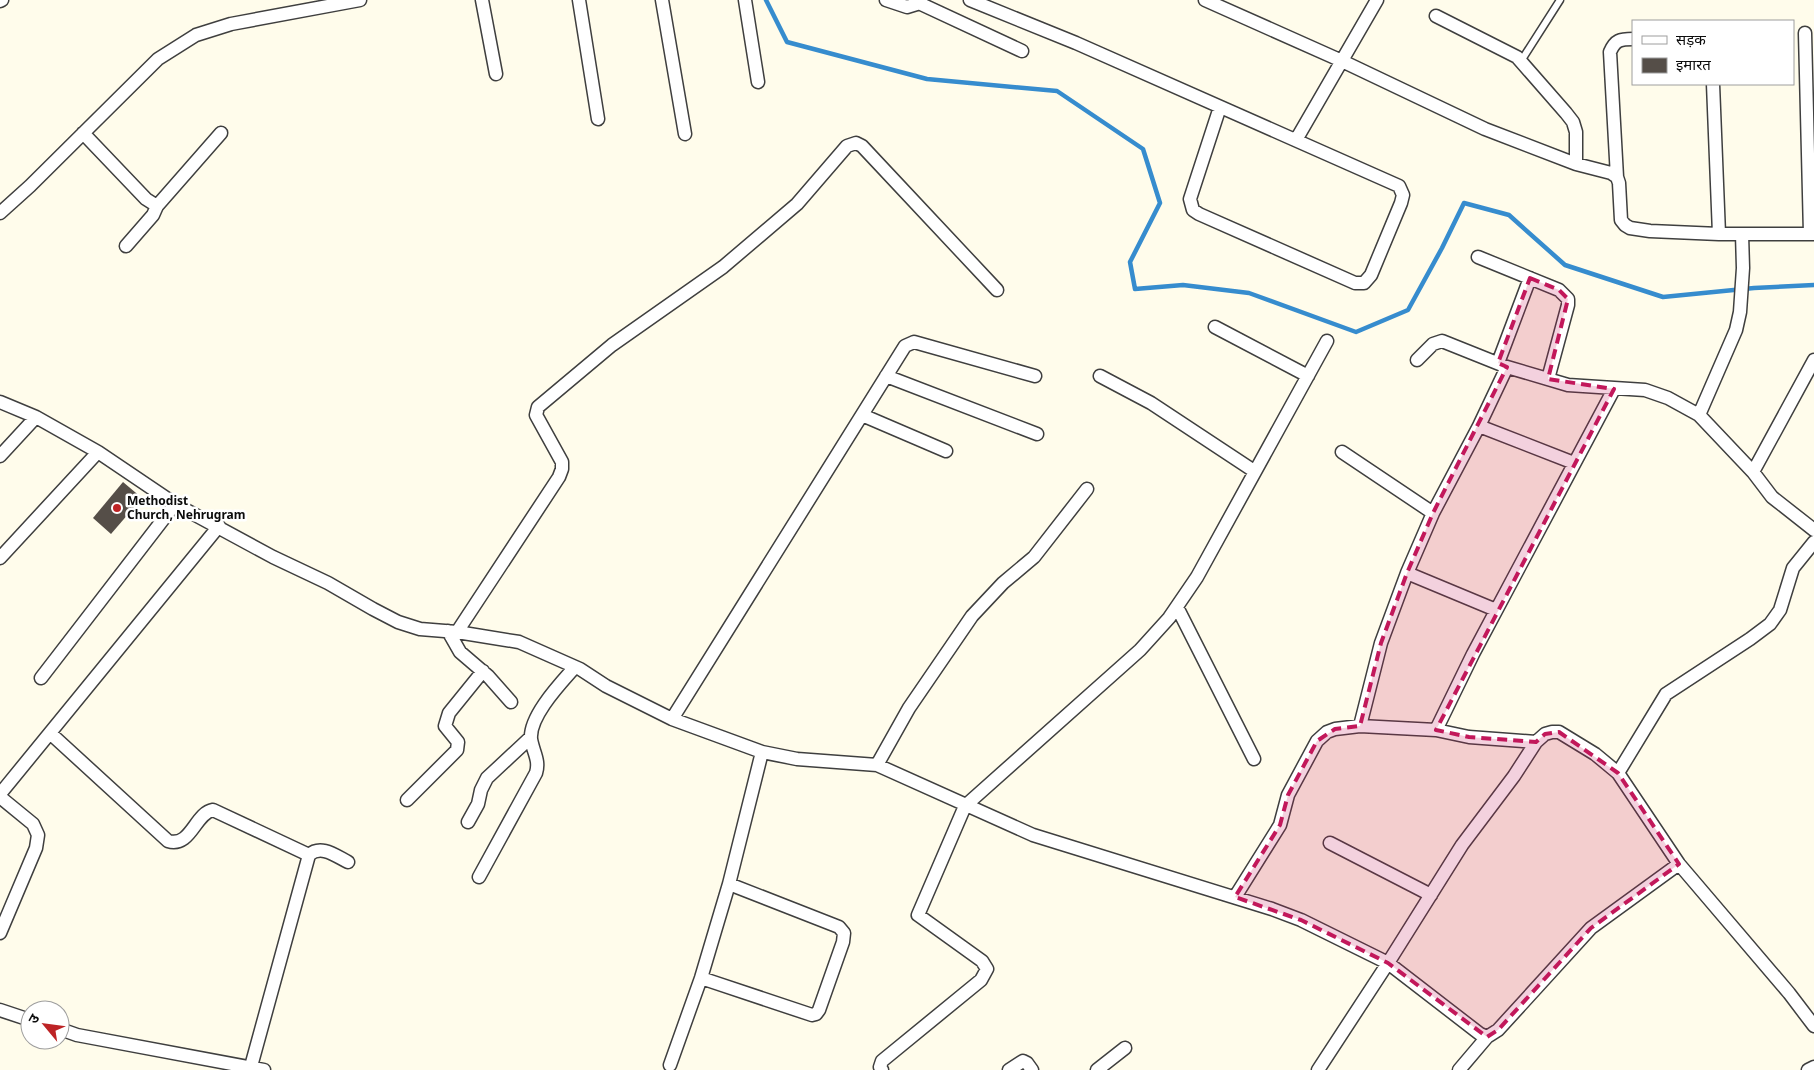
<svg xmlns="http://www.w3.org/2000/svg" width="1814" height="1070" viewBox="0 0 1814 1070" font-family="Georgia,'Noto Sans Devanagari',serif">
<rect width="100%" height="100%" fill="#fffceb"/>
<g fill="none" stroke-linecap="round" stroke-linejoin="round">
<path stroke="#368cce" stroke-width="4.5" d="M766,0L787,42L927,79L1057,91L1143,149L1160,203L1130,262L1135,289L1183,285L1249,293L1356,332L1408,310L1442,248L1464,203L1509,215L1565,265L1663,297L1754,288L1814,285"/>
</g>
<path fill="#554e48" d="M123,482L142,498L111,534L93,518Z"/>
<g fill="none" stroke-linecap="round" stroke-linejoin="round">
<g stroke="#3f3f3f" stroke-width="9">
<path id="lane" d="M1521,61L1560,0"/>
</g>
<g stroke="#3f3f3f" stroke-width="15">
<path id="street" d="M482,0L496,74
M579,0L598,119
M662,0L685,134
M745,0L758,82
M886,0L907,7L920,3
M917,0L921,4L1022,51
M970,0L1076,43L1399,186L1403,195L1401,203L1371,275L1364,283H1355L1199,214L1193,210L1190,199L1220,107
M1205,0L1342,61L1485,129L1576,164L1611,173L1617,177L1619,183L1621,220L1625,225L1630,228L1650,231L1719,234H1814
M0,1L2,0
M1436,16L1517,57L1566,113L1573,122L1576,132V164
M1805,33L1810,234
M1713,84L1719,234
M83,133L146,199L157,206
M1296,140L1377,0
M1617,177L1610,52C1615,40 1620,39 1633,39
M0,213L30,186L158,59L196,35L231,24L360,0
M1742,234L1743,268L1740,312L1736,330L1699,415L1753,472L1772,497L1814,530
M126,246L153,215L157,206L221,133
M1478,257L1559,290L1568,299V305L1548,379
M1215,327L1308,376
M1417,360L1433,344L1442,341L1507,367
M1498,363L1530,278
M886,376L1037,434
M1100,376L1151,403L1254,471
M0,402L36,417L98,452L175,504L273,557L328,583L373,609L398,622L420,629L457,632L519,642L580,669L606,686L672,719L762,752L797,759L877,765L1033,835L1272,909L1301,920L1388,963L1480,1034L1487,1037L1498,1030L1591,928L1679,864
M862,415L946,451
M1342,452L1433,513
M0,456L36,417
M1574,463L1479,426L1507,367L1568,385L1645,390L1668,398L1699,415
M1753,472L1814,360
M0,558L98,452
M1407,573L1496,610
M1177,607L1254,759
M448,631L460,652L488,676L511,702
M457,632L559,477L562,469V462L536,415L538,407L612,345L723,267L797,204L847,146L856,143L862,146L997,290
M41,678L175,504
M672,719L905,346L914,342L1035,376
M1360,726L1381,643L1407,573L1433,513L1479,426
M1436,730L1473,654L1614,389
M50,733L168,841C191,848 195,813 213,810L309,855
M877,765L909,708L972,616L1003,583L1034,557L1087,489
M1618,773L1666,694L1750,639L1770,624L1780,610L1793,568L1814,542
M0,794L219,526
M0,797L33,824L38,835L36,848L0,933
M407,800L457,750L458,742L445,726L449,713L483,671
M468,822L478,804L481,790L487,778L531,737
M1330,843L1431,895
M479,877L536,773C540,760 533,752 531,739C529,716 561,683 575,667
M1235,897L1280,825L1288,795L1317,741L1327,732L1335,729L1360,726L1436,730L1469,737L1536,742
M701,978L812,1015L816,1014L819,1010L843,942L844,933L839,927L729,884
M0,1010L30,1020
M60,1029L77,1035L264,1070
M670,1065L701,978L729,884L762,752
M250,1070L309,855C321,844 336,856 348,862
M882,1070L880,1067L882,1061L981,980L987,969L982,961L918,915L965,806L1140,650L1169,618L1197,577L1327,341
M1009,1070L1023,1061L1027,1063L1032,1070
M1097,1070L1125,1048
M1318,1070L1388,963L1462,845L1514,776L1536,742L1545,734L1552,732H1559L1595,754L1618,773L1679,864L1789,993L1814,1026
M1459,1070L1487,1037
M1808,1070L1814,1067"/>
</g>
<use href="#lane" stroke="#fff" stroke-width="6"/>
<use href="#street" stroke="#fff" stroke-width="12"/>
</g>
<path fill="#c2185b" fill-opacity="0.2" stroke="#c2185b" stroke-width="4" stroke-dasharray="10 6" stroke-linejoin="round" d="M1530,278L1559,290L1568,299L1548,379L1614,389L1436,730L1469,737L1536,742L1545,734L1559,732L1618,773L1679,864L1591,928L1498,1030L1487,1037L1388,963L1301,920L1235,897L1280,825L1288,795L1317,741L1335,729L1360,726L1381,643L1407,573L1433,513L1507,367L1498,363Z"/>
<circle fill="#bd2325" stroke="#fff" stroke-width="2" cx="117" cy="508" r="5"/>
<g text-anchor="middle" stroke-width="5" stroke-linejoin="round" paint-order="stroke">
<g font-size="12" font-weight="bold" fill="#0c0c0c" stroke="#fff" text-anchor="start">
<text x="127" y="505">Methodist<tspan x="127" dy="14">Church, Nehrugram</tspan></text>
</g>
</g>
<rect x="1632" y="20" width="162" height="65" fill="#ffffff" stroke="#9e9e9e"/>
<rect x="1642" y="36" width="25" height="8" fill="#ffffff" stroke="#9e9e9e"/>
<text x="1676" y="45" font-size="15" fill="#0c0c0c">सड़क</text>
<rect x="1642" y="58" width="25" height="15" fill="#554e48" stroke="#9e9e9e"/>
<text x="1676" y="70" font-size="15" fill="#0c0c0c">इमारत</text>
<g transform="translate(45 1025) rotate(299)"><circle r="24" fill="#ffffff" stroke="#9e9e9e"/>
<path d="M0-4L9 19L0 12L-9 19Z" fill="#bd2325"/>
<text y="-8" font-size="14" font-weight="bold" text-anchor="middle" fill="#0c0c0c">उ</text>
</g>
</svg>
